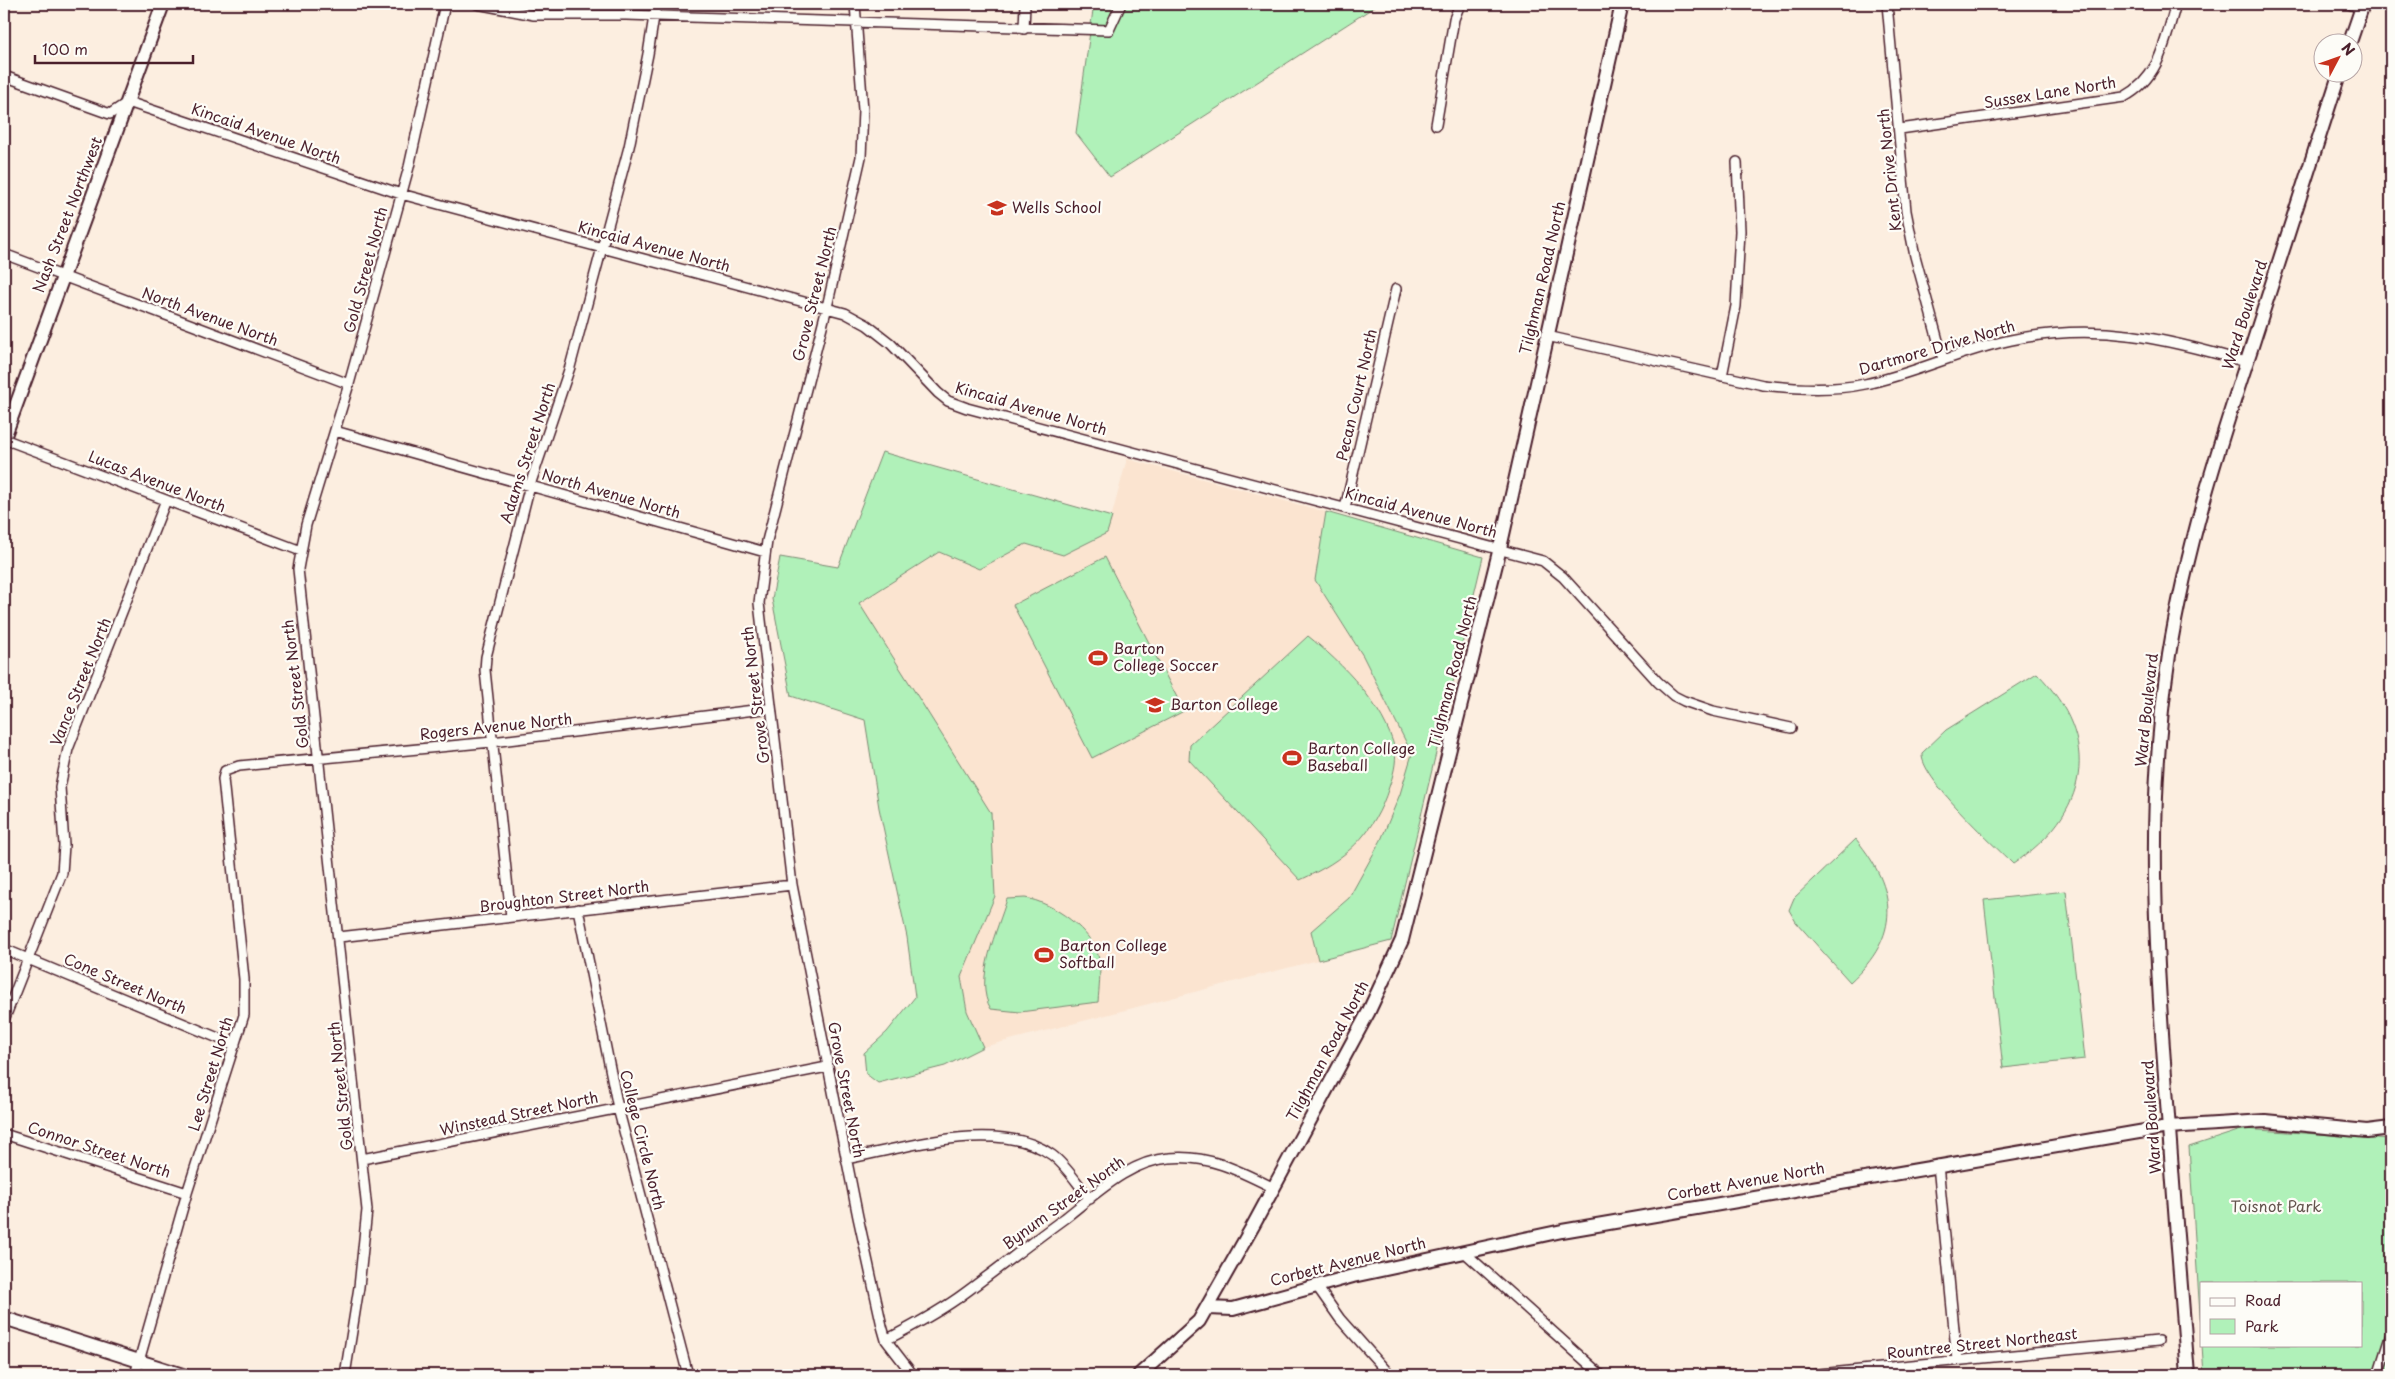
<svg xmlns="http://www.w3.org/2000/svg" width="2395" height="1379" viewBox="0 0 2395 1379" font-family="'Playpen Sans',sans-serif">
<rect width="100%" height="100%" fill="#fceee0"/>
<filter id="ink" filterUnits="userSpaceOnUse"><feTurbulence type="fractalNoise" baseFrequency=".02" numOctaves="2"/><feDisplacementMap in="SourceGraphic" scale="10" xChannelSelector="R" yChannelSelector="G"/><feConvolveMatrix kernelMatrix="1 2 1 2 8 2 1 2 1" color-interpolation-filters="sRGB"/></filter>
<g filter="url(#ink)">
<path fill="#fbe4d0" d="M1127,459L1326,512L1315,580L1363,656L1412,754L1391,941L983,1047L967,1011L961,977L995,896L859,603L940,552L979,569L1026,544L1063,555L1107,533Z"/>
<path fill="#b0f1b9" stroke="#7d8872" d="M1038,4H1376L1371,9L1110,177L1076,133L1093,10L1038,9Z
M882,452L1112,517L1107,533L1063,555L1026,544L979,569L939,552L859,603L991,813L995,896L961,977L967,1011L983,1047L945,1066L878,1083L866,1074L864,1053L887,1032L915,997L907,937L879,808L865,720L791,696L772,599L780,557L838,567Z
M1326,512L1483,557L1391,941L1318,960L1311,931L1349,898L1381,840L1400,794L1412,754L1363,656L1315,580Z
M1105,557L1184,711L1092,758L1013,605Z
M1308,636C1342,663 1385,706 1395,750C1397,762 1393,776 1389,787C1374,835 1345,860 1300,880L1189,760L1190,745Z
M2037,673C2103,740 2089,814 2013,864C1994,845 1919,777 1922,753L1946,730Z
M1856,839C1898,890 1901,936 1850,982L1796,922L1789,910L1794,898Z
M2066,891L2085,1059L2003,1068L1984,900Z
M1025,898C1052,902 1094,931 1099,959C1101,973 1099,988 1098,1002L1020,1012L991,1009C973,981 998,929 1007,899Z
M2244,1129L2391,1139V1375H2204L2202,1345H2361V1283H2201V1330L2189,1147Z"/>
<g fill="none" stroke-linecap="round" stroke-linejoin="round">
<g stroke="#4a1f2b" stroke-width="12">
<path id="street" d="M477,4L534,15H626L1109,30L1121,4
M855,4L863,110L861,157L827,307L767,541L759,603L792,885L858,1217L882,1326L886,1340L913,1375
M1887,4L1906,211L1915,256L1943,359
M2349,4L2361,8
M1024,29L1025,4
M4,76L110,114L128,102L401,194L845,313L867,325L890,343L938,393L948,401L967,408L1543,561L1563,577L1658,682L1674,696L1684,701L1713,711L1791,728
M1436,125L1454,19L1460,4
M1900,129L2124,97C2160,78 2165,40 2176,4
M4,254L349,384
M1547,336L1763,385C1796,389 1832,391 1865,384C1915,374 1961,350 2011,340C2096,322 2165,338 2246,362
M1722,376L1736,306L1740,231L1737,162
M335,431L765,552
M4,439L301,551
M1345,508L1396,289
M578,909L618,1108L688,1375
M511,917L485,670L486,657L530,485L570,367L629,147L648,54L656,4
M339,937L792,885
M4,949L235,1045
M4,1020L62,873L64,845L60,787L68,749L166,500
M4,1134L187,1193
M362,1159L827,1067
M846,1159C905,1148 1000,1117 1052,1155C1067,1166 1078,1185 1090,1199
M1938,1165L1957,1360
M1463,1251L1601,1375
M1316,1285L1340,1319L1390,1375
M886,1340C911,1327 935,1314 958,1298C994,1272 1029,1244 1065,1218C1096,1194 1129,1161 1169,1158C1208,1154 1240,1171 1274,1188
M135,1375L187,1193L244,1015V979L223,779L225,771L239,766L492,742L771,708
M345,1375L359,1287L367,1210L298,569L306,525L349,384L409,167L445,4
M1809,1375L2158,1341
M2378,1375L2391,1334"/>
</g>
<g stroke="#4a1f2b" stroke-width="16">
<path id="secondary" d="M2350,42L2363,4
M4,438L163,4
M1207,1308L1233,1309L1353,1276L1562,1231L2168,1127L2265,1121L2367,1131L2391,1128
M4,1318L183,1375
M1139,1375L1199,1321L1254,1224L1368,1013L1402,940L1500,548L1622,4
M2188,1375C2180,1271 2171,1166 2164,1062C2154,924 2148,793 2169,655C2186,549 2218,448 2252,346C2281,255 2311,164 2340,72"/>
</g>
<use href="#street" stroke="#fdfcf7" stroke-width="9"/>
<use href="#secondary" stroke="#fdfcf7" stroke-width="12"/>
</g>
</g>
<defs>
<g id="school-bare" transform="scale(1.5)"><path d="M0-5L7-2L0 1L-7-2ZM-4 1L0 2.5L4 1V4Q0 6-4 4Z" fill="#c8321e" stroke="#fdfcf7" stroke-width="2.5" paint-order="stroke"/></g>
<g id="stadium-bare" transform="scale(1.5)"><path d="M0-5a6.5 5 0 1 0 0 10a6.5 5 0 1 0 0-10ZM-3.5-1.8h7v3.6h-7Z" fill="#c8321e" stroke="#fdfcf7" stroke-width="2.5" paint-order="stroke"/></g>
<g id="university-bare" transform="scale(1.5)"><path d="M0-5L7-2L0 1L-7-2ZM-4 1L0 2.5L4 1V4Q0 6-4 4Z" fill="#c8321e" stroke="#fdfcf7" stroke-width="2.5" paint-order="stroke"/></g>
</defs>
<g fill-rule="evenodd">
<use href="#school-bare" x="997" y="208"/>
<use href="#stadium-bare" x="1098" y="658"/>
<use href="#university-bare" x="1155" y="705"/>
<use href="#stadium-bare" x="1292" y="758"/>
<use href="#stadium-bare" x="1044" y="955"/>
</g>
<g text-anchor="middle" stroke-width="4.5" stroke-linejoin="round" paint-order="stroke">
<g font-size="15" fill="#4a1f2b" stroke="#fdfcf7">
<text transform="translate(2050 93) rotate(-9)" y="5">Sussex Lane North</text>
<text transform="translate(266 134) rotate(19)" y="5">Kincaid Avenue North</text>
<text transform="translate(1890 170) rotate(-96)" y="5">Kent Drive North</text>
<text transform="translate(68 215) rotate(-69)" y="5">Nash Street Northwest</text>
<text transform="translate(654 247) rotate(15)" y="5">Kincaid Avenue North</text>
<text transform="translate(366 270) rotate(-75)" y="5">Gold Street North</text>
<text transform="translate(1543 278) rotate(-77)" y="5">Tilghman Road North</text>
<text transform="translate(815 294) rotate(-76)" y="5">Grove Street North</text>
<text transform="translate(2245 315) rotate(-72)" y="5">Ward Boulevard</text>
<text transform="translate(210 317) rotate(20)" y="5">North Avenue North</text>
<text transform="translate(1937 348) rotate(-16)" y="5">Dartmore Drive North</text>
<text transform="translate(1357 395) rotate(-77)" y="5">Pecan Court North</text>
<text transform="translate(1031 409) rotate(16)" y="5">Kincaid Avenue North</text>
<text transform="translate(528 453) rotate(-72)" y="5">Adams Street North</text>
<text transform="translate(157 482) rotate(21)" y="5">Lucas Avenue North</text>
<text transform="translate(611 494) rotate(16)" y="5">North Avenue North</text>
<text transform="translate(1421 513) rotate(15)" y="5">Kincaid Avenue North</text>
<text transform="translate(1453 672) rotate(-76)" y="5">Tilghman Road North</text>
<text transform="translate(81 682) rotate(-68)" y="5">Vance Street North</text>
<text transform="translate(296 684) rotate(-97)" y="5">Gold Street North</text>
<text transform="translate(756 695) rotate(-97)" y="5">Grove Street North</text>
<text transform="translate(2147 710) rotate(-84)" y="5">Ward Boulevard</text>
<text transform="translate(496 727) rotate(-6)" y="5">Rogers Avenue North</text>
<text transform="translate(564 897) rotate(-7)" y="5">Broughton Street North</text>
<text transform="translate(125 984) rotate(23)" y="5">Cone Street North</text>
<text transform="translate(1328 1051) rotate(-62)" y="5">Tilghman Road North</text>
<text transform="translate(211 1074) rotate(-73)" y="5">Lee Street North</text>
<text transform="translate(341 1086) rotate(-96)" y="5">Gold Street North</text>
<text transform="translate(846 1090) rotate(79)" y="5">Grove Street North</text>
<text transform="translate(519 1114) rotate(-12)" y="5">Winstead Street North</text>
<text transform="translate(2152 1117) rotate(-94)" y="5">Ward Boulevard</text>
<text transform="translate(642 1140) rotate(76)" y="5">College Circle North</text>
<text transform="translate(99 1150) rotate(18)" y="5">Connor Street North</text>
<text transform="translate(1746 1182) rotate(-10)" y="5">Corbett Avenue North</text>
<text transform="translate(1064 1203) rotate(-36)" y="5">Bynum Street North</text>
<text transform="translate(1348 1262) rotate(-14)" y="5">Corbett Avenue North</text>
<text transform="translate(1982 1344) rotate(-6)" y="5">Rountree Street Northeast</text>
</g>
<g font-size="15" fill="#4a1f2b" stroke="#fdfcf7" text-anchor="start">
<text x="1012" y="213">Wells School</text>
<text x="1113" y="654">Barton<tspan x="1113" dy="17">College Soccer</tspan></text>
<text x="1170" y="710">Barton College</text>
<text x="1307" y="754">Barton College<tspan x="1307" dy="17">Baseball</tspan></text>
<text x="1059" y="951">Barton College<tspan x="1059" dy="17">Softball</tspan></text>
</g>
<g font-size="15" fill="#64544e" stroke="#fdfcf7">
<text x="2276" y="1212">Toisnot Park</text>
</g>
</g>
<rect width="2395" height="1379" fill="none" stroke="#fdfcf7" stroke-width="20"/>
<rect x="10" y="10" width="2375" height="1359" fill="none" stroke="#4a1f2b" stroke-width="2" filter="url(#ink)"/>
<rect x="2200" y="1282" width="162" height="65" fill="#fdfcf7" stroke="#b5a4a5"/>
<rect x="2210" y="1298" width="25" height="8" fill="#fdfcf7" stroke="#b5a4a5"/>
<text x="2245" y="1306" font-size="15" fill="#4a1f2b">Road</text>
<rect x="2210" y="1319" width="25" height="15" fill="#b0f1b9" stroke="#b5a4a5"/>
<text x="2245" y="1332" font-size="15" fill="#4a1f2b">Park</text>
<g transform="translate(2338 58) rotate(49)"><circle r="24" fill="#fdfcf7" stroke="#b5a4a5"/>
<path d="M0-4L9 19L0 12L-9 19Z" fill="#c8321e"/>
<text y="-8" font-size="14" font-weight="bold" text-anchor="middle" fill="#4a1f2b">N</text>
</g>
<path d="M35 55v8h158v-8" fill="none" stroke="#4a1f2b" stroke-width="2.5"/>
<text x="42" y="55" font-size="15" fill="#4a1f2b" stroke="#fdfcf7" stroke-width="4" paint-order="stroke">100 m</text>
</svg>
